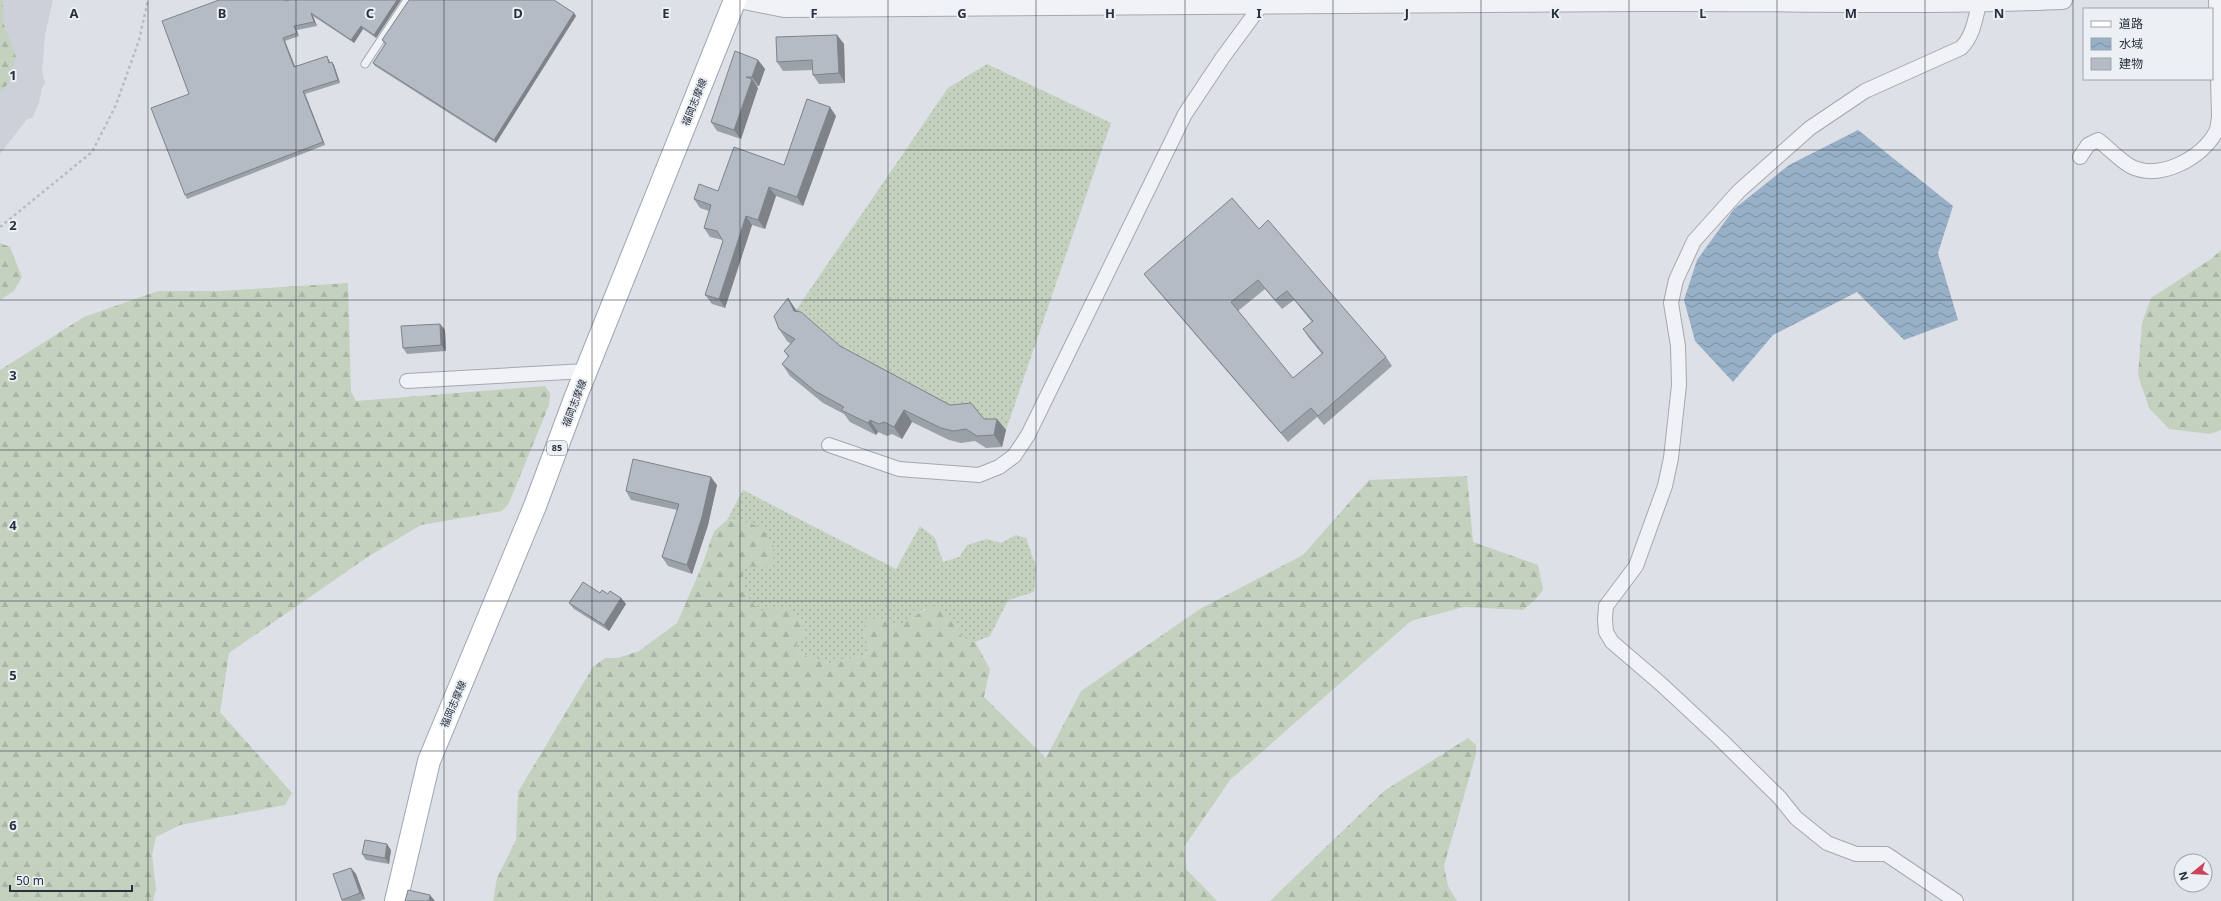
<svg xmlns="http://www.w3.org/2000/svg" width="2221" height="901" viewBox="0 0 2221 901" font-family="'Noto Sans','Noto Sans JP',sans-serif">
<defs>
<pattern id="grass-dots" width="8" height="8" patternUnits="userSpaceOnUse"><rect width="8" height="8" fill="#c3d1be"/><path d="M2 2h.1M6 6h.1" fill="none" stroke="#a8b4a4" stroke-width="1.8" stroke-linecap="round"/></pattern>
<pattern id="forest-firs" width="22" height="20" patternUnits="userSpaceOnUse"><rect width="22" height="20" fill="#c3d1be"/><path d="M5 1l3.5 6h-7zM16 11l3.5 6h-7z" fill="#a8b4a4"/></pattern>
<pattern id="water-waves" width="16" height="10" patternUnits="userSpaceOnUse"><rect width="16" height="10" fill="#98b0c7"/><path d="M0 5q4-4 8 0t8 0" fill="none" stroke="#7c90a3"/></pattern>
</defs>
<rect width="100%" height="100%" fill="#dde1e7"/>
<path fill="#cbd0d9" d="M0,0H53L45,35L42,71L45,83L42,88L39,103L32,118L27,119L0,154Z"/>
<path fill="url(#grass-dots)" d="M987,64L1111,123L1006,430L959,417L849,358L803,322L796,310L948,88Z
M743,490L896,569L920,526L935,538L943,562L959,557L967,545L987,539L1001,543L1016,535L1026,538L1036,567L1034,592L1008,600L990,636L975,642L963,639L953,621L924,609L905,624L893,626L880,618L863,631L871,651L861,656L829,664L800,654L796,645L804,633L800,618L761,611L751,604L742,583L744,521L727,520Z"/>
<path fill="url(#forest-firs)" d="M0,0H3V22L16,57L8,84L0,91Z
M0,243L10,247L22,277L14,291L0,300Z
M2221,250V430L2210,434L2169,429L2149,408L2138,375L2142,323L2151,298L2211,259Z
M348,283L351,391L356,401L545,386L550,393L549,405L509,503L502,511L421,525L369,556L229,653L220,712L292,793L285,805L180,825L156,837L152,855L156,889L153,901H0V370L84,317L158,291H219Z
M1467,476L1473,542L1538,565L1543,590L1535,600L1523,610L1464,607L1411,621L1230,780L1184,847L1186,869L1217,901H493L497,878L516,840L518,792L593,667L605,658H618L639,651L677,623L702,566L714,531L727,520L744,521L762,528L774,547L770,566L744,567C741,585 746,600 761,611L787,607L800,618L804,633L796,645L800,654L829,664L861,656L871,651L863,631L867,620L880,618L893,626C911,623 918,610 936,606L953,621L963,639L975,642L990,669L984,697L1046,758L1081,691L1200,609L1303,555L1369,480Z
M1468,738L1476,745V754L1444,866L1448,886L1457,901H1270L1384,791Z"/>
<path fill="url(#water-waves)" d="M1858,130L1953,206L1938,253L1958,320L1904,340L1857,292L1773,335L1733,382L1695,341L1684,300L1697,260L1734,209L1789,165Z"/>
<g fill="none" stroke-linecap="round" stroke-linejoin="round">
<g stroke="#a3a8b1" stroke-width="9">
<path id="service" d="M365,64L407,0"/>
</g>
<g stroke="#a3a8b1" stroke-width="16">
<path id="minor" d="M2080,157L2088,145L2098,140C2109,148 2120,161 2132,167C2160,180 2201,159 2216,132C2218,128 2218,122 2219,117L2216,0
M407,381L586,371
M829,445L899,469L979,475L999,467L1014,456L1028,435L1185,114L1223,57L1262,4
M1956,901L1886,854H1856L1827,843L1796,818L1780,798L1719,738L1661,684L1612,642L1606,632L1605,619L1606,606L1636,566L1665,486L1671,458L1679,385L1678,346L1671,303L1676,280L1694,241L1739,191L1810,128L1865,91L1961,48C1973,36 1975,20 1979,4"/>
</g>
<g stroke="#a3a8b1" stroke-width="20">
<path id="tertiary" d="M744,0L784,8C1069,6 1354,4 1639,2C1780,1 1922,6 2063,0"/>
</g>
<g stroke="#9da6b2" stroke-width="24">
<path id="primary" d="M396,901L429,761L535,506L576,396L735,0"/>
</g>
<path stroke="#b8bcc1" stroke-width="2.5" stroke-dasharray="3 3" stroke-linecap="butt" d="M0,227L92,152L116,105L139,40L148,0"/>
<use href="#service" stroke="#f0f2f5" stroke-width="7"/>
<use href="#minor" stroke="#f0f2f5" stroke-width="14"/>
<use href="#tertiary" stroke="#f0f2f5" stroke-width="18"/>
<use href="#primary" stroke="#fff" stroke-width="22"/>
</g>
<path fill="#9ba1a9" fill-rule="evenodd" d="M401,0L376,38L363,29L354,43L313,16L317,26L297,30L299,36L285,41L295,66L329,59L330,62H332L334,65L340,83L305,94L325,145L187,199L185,195L189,94L286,1Z
M574,13L576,16L496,143L375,66L373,63L385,44L382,40Z
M837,35L844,44L845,83L819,84L813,75V70L783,71L777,62Z
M758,60L765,69L759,86H756L758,88L741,139L717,131L711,122Z
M836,116L803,206L776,196L765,229L752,225L725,308L712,304L705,295L723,240L710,237L704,228L709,211L700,208L694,199L718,191L784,165Z
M1259,229L1386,357L1392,366L1324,425L1317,417L1288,442L1151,283L1144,274ZM1265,289L1282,309L1294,300L1312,322L1303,329L1309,338L1322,354L1293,378L1238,311Z
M788,298L797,311L840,346L950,405L984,419H997L1006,430L1002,447L986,448L975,441L961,443L949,440L912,422L902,439L892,434L887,436L878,432L876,435L850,422L844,414L823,403L790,376L782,364L788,357L784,351L791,344L787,341L779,329Z
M440,324L445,330L446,351L407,354L403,348Z
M717,485L708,525L692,574L668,566L662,557L677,510L631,500L626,491Z
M600,593L621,598L626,604L609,631L574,609L569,603Z
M391,850L389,864L366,860L362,854Z
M351,868L356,874L365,899L360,901H343L342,900Z"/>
<path fill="#7e8389" d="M397,0H401L376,38L374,35Z
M311,13L313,16L317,26L314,22Z
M574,13L576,16L496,143L494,140Z
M361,26L363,29L354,43L351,40Z
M837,35L844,44L845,83L839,73Z
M283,38L285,41L296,70L294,67Z
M758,60L765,69L759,86L752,77Z
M332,62L334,65L340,83L338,80Z
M752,79L758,88L741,139L734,130Z
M303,91L305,94L325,145L323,142Z
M830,107L836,116L803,206L797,197Z
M769,187L776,196L765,229L758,220Z
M746,216L752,225L725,308L719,299Z
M788,298L796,310L803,322L794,311Z
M440,324L445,330L446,351L441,345Z
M904,410L912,422L902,439L894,427Z
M997,419L1006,430L1002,447L994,435Z
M870,420L878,432L876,435L868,423Z
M711,477L717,485L708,525L692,574L687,565Z
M621,598L626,604L609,631L604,625Z
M387,844L391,850L389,864L385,858Z
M351,868L356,874L365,899L360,893Z
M430,895L435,901H429Z"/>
<path fill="#b4bbc4" stroke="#7e8389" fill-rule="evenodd" d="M219,0H285V1L291,0H397L374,35L361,26L351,40L311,13L314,22L294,26L297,33L283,38L294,67L327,56L329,63L332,62L338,80L303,91L323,142L185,195L151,108L189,94L162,21Z
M409,0H554L574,13L494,140L373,63L386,43L382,40Z
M837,35L839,73L813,75L812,60L777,62L776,37Z
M735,51L758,60L752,77H746L752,79L734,130L711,122Z
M807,99L830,107L797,197L769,187L758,220L746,216L719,299L705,295L723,241L717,231L704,228L711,205L694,199L699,184L718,191L734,147L784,165Z
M1232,198L1259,229L1268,220L1386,357L1318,416L1311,408L1281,433L1144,274ZM1258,280L1275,300L1287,291L1313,321L1303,329L1323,353L1293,378L1231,302Z
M788,298L794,311L801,312L840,346L950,405L971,403L984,419H997L994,435L977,436L966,429L953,431L941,428L904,410L894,427L884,422L879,424L870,420L868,423L841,410L844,407L815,391L782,364L789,356L784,351L795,339L779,329L774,316Z
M440,324L441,345L403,348L401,326Z
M633,459L711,477L702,517L687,565L662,557L679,504L626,491Z
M583,582L600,593L602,590L608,594L610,591L621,598L604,625L569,603Z
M365,840L387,844L385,858L362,854Z
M351,868L360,893L342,900L333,874Z
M408,890L430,895L429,901H405Z"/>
<path fill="none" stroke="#27303d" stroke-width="1" stroke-opacity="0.55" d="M148,0V901M296,0V901M444,0V901M592,0V901M740,0V901M888,0V901M1036,0V901M1185,0V901M1333,0V901M1481,0V901M1629,0V901M1777,0V901M1925,0V901M2073,0V901M0,150H2221M0,300H2221M0,450H2221M0,601H2221M0,751H2221"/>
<g text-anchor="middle" stroke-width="4" stroke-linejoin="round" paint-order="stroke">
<rect fill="#ecf0f5" stroke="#626a74" stroke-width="1" x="547" y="441" width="20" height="14" rx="3"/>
<g font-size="9" font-weight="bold" fill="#27303d">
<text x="557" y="451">85</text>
</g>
<g font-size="10" fill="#27303d" stroke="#ecf0f5">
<text transform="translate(694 102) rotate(-68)" y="4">福岡志摩線</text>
<text transform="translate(574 403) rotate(-69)" y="4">福岡志摩線</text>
<text transform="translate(453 704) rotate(-67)" y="4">福岡志摩線</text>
</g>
</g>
<g font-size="13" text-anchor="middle" font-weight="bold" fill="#27303d" stroke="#ecf0f5" stroke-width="4" stroke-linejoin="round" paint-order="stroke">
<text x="74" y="18">A</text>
<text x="222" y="18">B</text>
<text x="370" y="18">C</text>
<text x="518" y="18">D</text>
<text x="666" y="18">E</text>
<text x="814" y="18">F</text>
<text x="962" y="18">G</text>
<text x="1110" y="18">H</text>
<text x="1259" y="18">I</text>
<text x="1407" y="18">J</text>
<text x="1555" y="18">K</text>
<text x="1703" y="18">L</text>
<text x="1851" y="18">M</text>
<text x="1999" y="18">N</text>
<text x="13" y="80">1</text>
<text x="13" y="230">2</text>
<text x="13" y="380">3</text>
<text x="13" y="530">4</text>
<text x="13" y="680">5</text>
<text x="13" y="830">6</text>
</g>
<rect x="2083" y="8" width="130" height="72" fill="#ecf0f5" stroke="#9da3ab"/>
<rect x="2091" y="21" width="20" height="6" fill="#ffffff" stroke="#9da3ab"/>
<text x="2119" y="28" font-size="12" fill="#27303d">道路</text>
<rect x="2091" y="38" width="20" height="12" fill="url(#water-waves)" stroke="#9da3ab"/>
<text x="2119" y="48" font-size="12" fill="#27303d">水域</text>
<rect x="2091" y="58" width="20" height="12" fill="#b4bbc4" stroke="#9da3ab"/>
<text x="2119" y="68" font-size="12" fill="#27303d">建物</text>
<g transform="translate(2193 873) rotate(252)"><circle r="19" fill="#ecf0f5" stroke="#9da3ab"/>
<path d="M0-3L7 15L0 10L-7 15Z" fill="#cc425a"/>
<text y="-6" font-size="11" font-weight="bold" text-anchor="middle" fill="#27303d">N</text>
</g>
<path d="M10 885v6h122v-6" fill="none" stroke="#27303d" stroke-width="2"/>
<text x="16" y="885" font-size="12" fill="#27303d" stroke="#ecf0f5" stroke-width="3" paint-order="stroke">50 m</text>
</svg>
